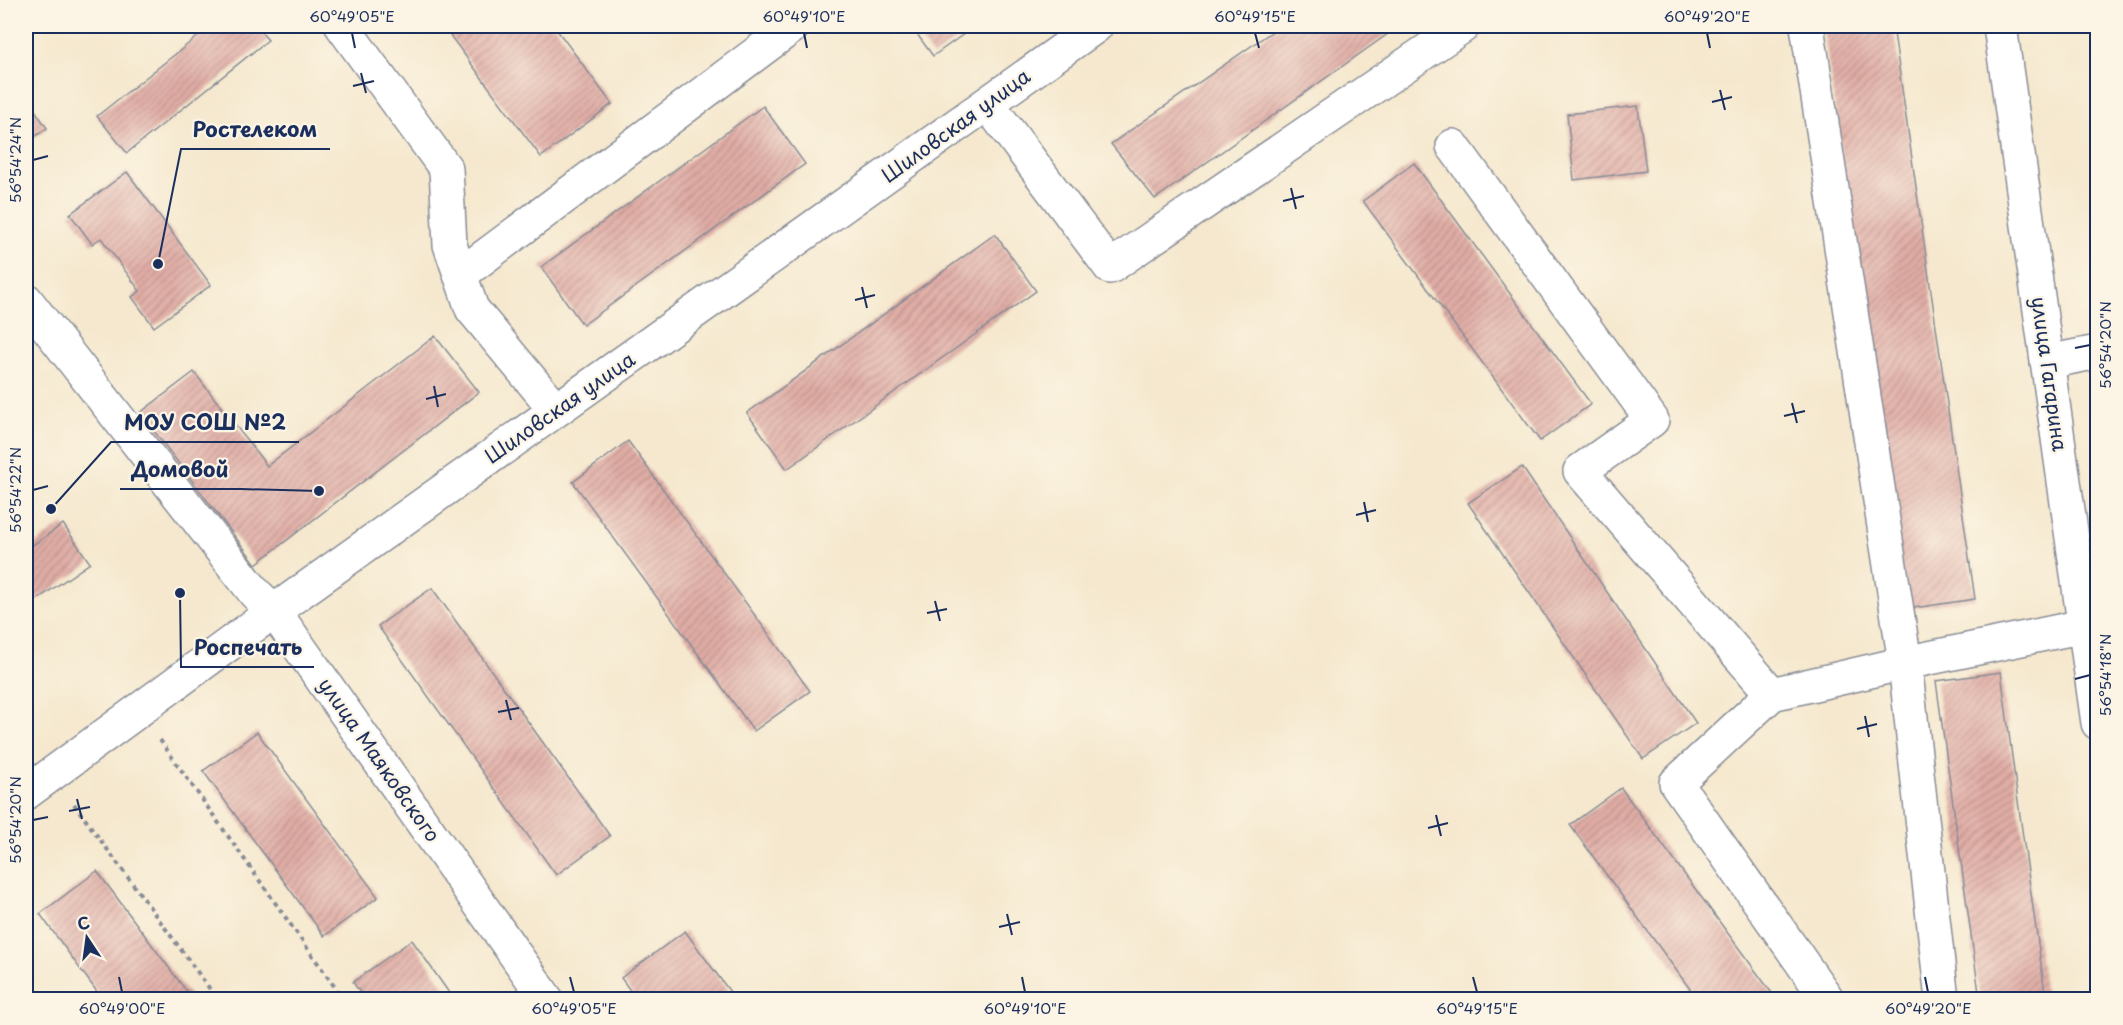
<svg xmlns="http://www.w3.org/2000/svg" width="2123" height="1025" viewBox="0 0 2123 1025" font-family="'Playpen Sans',sans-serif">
<defs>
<pattern id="building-hatch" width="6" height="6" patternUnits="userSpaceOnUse" patternTransform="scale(1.5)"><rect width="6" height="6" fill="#e1ada6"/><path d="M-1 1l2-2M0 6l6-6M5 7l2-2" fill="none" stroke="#b68d8a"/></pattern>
</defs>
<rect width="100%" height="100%" fill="#fcf5e5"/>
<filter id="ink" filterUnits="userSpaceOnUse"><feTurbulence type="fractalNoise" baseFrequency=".0167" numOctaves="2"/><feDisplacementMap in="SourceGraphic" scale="12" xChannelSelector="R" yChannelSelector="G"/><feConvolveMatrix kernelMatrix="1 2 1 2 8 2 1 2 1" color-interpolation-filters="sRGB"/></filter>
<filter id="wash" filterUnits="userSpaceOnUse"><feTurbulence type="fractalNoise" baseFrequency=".008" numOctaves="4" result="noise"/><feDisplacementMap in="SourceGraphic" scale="24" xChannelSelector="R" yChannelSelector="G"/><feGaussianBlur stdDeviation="1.35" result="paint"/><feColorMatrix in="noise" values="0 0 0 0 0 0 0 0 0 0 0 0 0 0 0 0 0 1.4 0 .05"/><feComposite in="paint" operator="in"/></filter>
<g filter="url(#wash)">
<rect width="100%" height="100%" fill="#f5e8ce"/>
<g id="blocks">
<path fill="url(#building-hatch)" d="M211,26H256L268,40L127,153L97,116Z
M443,26H554L612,104L541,157Z
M911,26H975L933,56Z
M1280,26H1399L1155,199L1111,144Z
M1823,26H1893L1975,599L1907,609Z
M26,97L47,128L26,143Z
M763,106L805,164L583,325L541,267Z
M1638,106L1646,171L1574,180L1567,114Z
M1414,163L1591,404L1540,441L1363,201Z
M127,172L211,285L154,327L132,297L140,291L101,238L92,244L70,214Z
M995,234L1036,291L787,469L747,413Z
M435,336L479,392L256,564L140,413L194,372L267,466Z
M628,441L810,691L754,731L573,482Z
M1522,467L1696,723L1643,759L1468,503Z
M63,524L90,563L26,607V550Z
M432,588L610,836L556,875L378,626Z
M2001,672L2016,787L2046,1000H1980L1957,833L1936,681Z
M257,732L378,897L324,936L203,771Z
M1621,788L1777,1000H1698L1570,825Z
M97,871L193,1000H103L40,914Z
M685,931L736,1000H637L621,978Z
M412,940L454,1000H365L353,982Z"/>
</g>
</g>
<g filter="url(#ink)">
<use href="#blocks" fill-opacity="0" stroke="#888c96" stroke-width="1.5"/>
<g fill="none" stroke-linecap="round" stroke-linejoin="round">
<g stroke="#888c96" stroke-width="36">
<path id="minor" d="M342,26L446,169L450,245L472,309L556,410
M1807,26L1905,663L2084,626
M2000,26L2098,723
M988,104L1110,267L1463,26
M1453,146L1652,420L1580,471L1772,694
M460,275L793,26
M26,300L255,593L274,611L547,1000
M2047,362L2098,352
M26,793L274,611L1096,26
M1828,1000L1676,783L1772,694L1905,663L1942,1000"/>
</g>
<path stroke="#888c96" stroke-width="4" stroke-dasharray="4.5 4.5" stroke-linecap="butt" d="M160,740L344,1000
M74,804L218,1000"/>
<use href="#minor" stroke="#fff" stroke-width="33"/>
</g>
</g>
<path fill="none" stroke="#1b2f5e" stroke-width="2" d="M352,33L355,48M804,33L807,48M1255,33L1259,48M1707,33L1710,48M361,73L366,93M353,86L374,81M1720,90L1725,110M1712,102L1732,97M33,160L48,156M1291,188L1296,209M1283,201L1304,196M862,287L867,308M855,300L875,295M2075,348L2090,345M434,386L438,407M426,399L446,394M1792,403L1797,423M1784,416L1805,411M33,490L48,486M1364,502L1368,522M1356,515L1376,510M935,601L940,621M927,613L947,609M2075,679L2090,675M506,700L511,720M498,712L519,708M1865,716L1869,737M1857,729L1877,724M77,799L82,819M69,811L90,807M1436,815L1441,836M33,820L48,817M1428,828L1448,823M1007,914L1012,935M999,927L1020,922M119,977L122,992M570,977L574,992M1022,977L1025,992M1473,977L1477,992M1925,977L1928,992"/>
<g text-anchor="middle" stroke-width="4.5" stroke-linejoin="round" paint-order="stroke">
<g font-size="20" fill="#1b2f5e" stroke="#fcf5e5">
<text transform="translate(956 126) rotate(-36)" y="7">Шиловская улица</text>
<text transform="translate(2049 374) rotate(82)" y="7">улица Гагарина</text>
<text transform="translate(560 408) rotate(-35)" y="7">Шиловская улица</text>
<text transform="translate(379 760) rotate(55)" y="7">улица Маяковского</text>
</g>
</g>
<path fill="none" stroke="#1b2f5e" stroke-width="2" d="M158 264L181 149H330M51 509L111 442H299M319 491L241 489H120M180 593L181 667H314"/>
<g fill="#1b2f5e" stroke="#fcf5e5" stroke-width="2">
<circle cx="158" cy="264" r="6"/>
<circle cx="51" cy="509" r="6"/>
<circle cx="319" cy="491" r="6"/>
<circle cx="180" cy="593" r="6"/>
</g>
<g font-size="21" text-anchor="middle" font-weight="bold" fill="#1b2f5e" stroke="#fcf5e5" stroke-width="4.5" stroke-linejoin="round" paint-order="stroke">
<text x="255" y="137">Ростелеком</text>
<text x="205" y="430">МОУ СОШ №2</text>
<text x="180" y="477">Домовой</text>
<text x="248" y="655">Роспечать</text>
</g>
<rect width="2123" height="1025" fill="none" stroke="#fcf5e5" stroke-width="66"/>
<g transform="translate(87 938) rotate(347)" stroke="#fcf5e5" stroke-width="4.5" paint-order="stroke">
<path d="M0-4.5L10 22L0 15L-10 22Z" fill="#1b2f5e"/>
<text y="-9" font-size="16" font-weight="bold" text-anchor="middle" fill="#1b2f5e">С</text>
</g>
<rect x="33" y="33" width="2057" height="959" fill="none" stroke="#1b2f5e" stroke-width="2"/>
<g font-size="15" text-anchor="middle" fill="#1b2f5e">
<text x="352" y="22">60°49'05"E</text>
<text x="804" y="22">60°49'10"E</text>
<text x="1255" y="22">60°49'15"E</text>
<text x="1707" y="22">60°49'20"E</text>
<text transform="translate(16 160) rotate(-90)" y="5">56°54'24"N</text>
<text transform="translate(2106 345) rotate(-90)" y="5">56°54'20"N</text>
<text transform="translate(16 490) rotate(-90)" y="5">56°54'22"N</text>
<text transform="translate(2106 675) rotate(-90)" y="5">56°54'18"N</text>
<text transform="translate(16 820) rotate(-90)" y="5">56°54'20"N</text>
<text x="122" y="1014">60°49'00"E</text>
<text x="574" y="1014">60°49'05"E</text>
<text x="1025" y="1014">60°49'10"E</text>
<text x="1477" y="1014">60°49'15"E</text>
<text x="1928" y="1014">60°49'20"E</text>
</g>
</svg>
